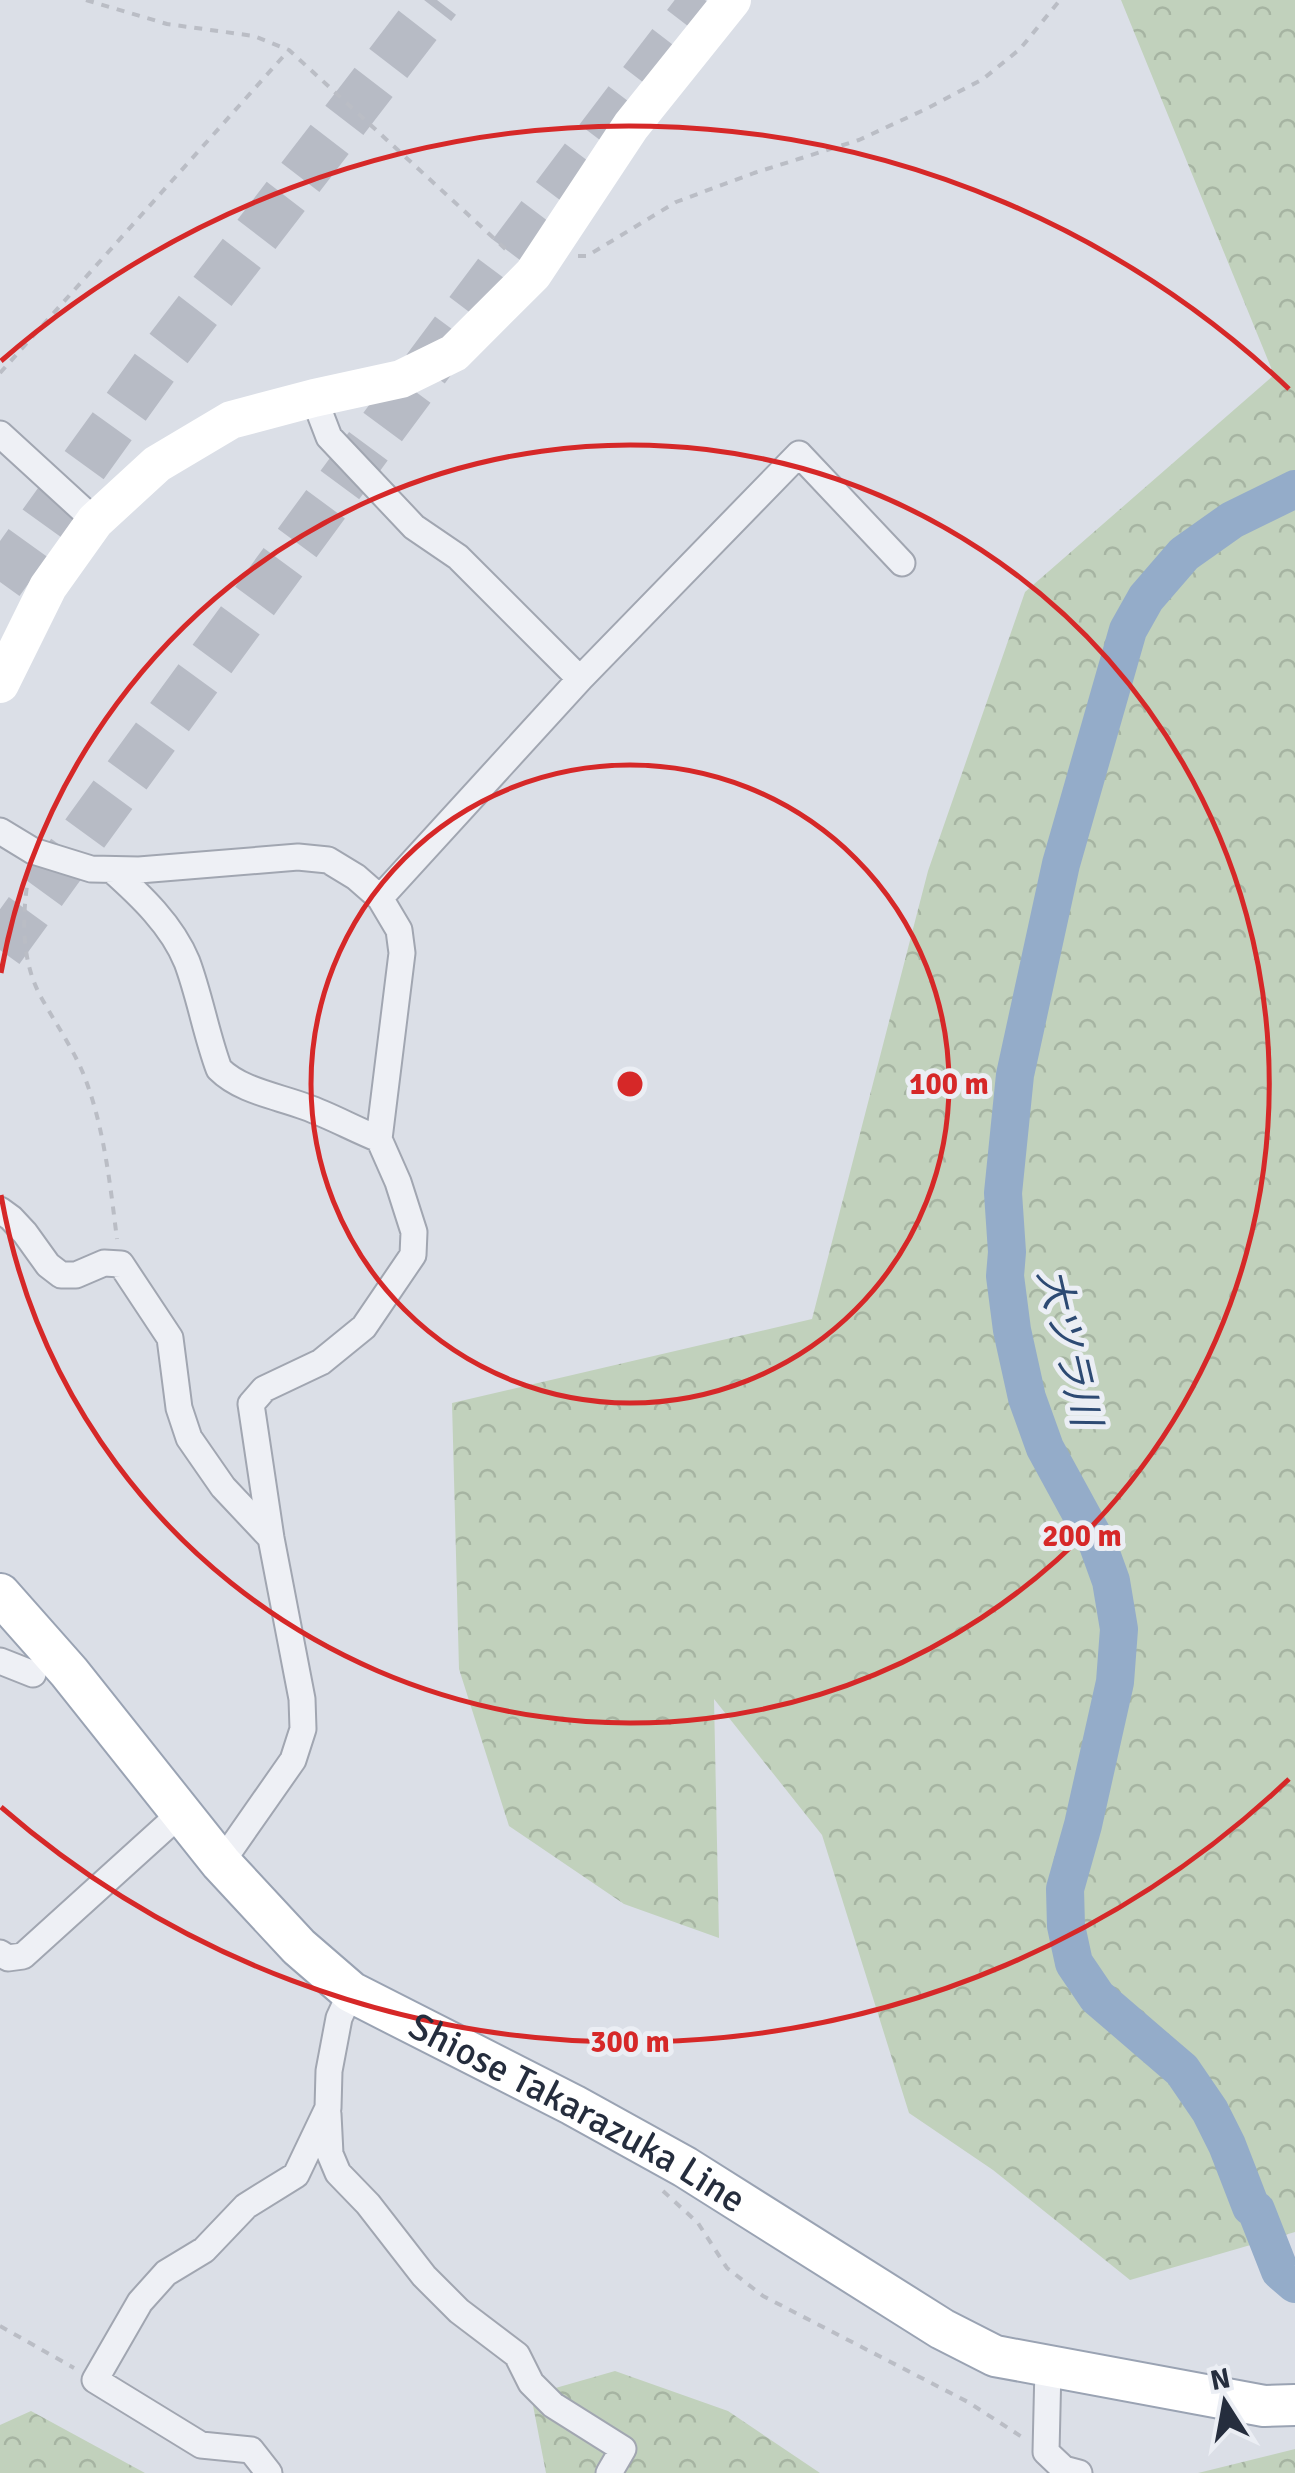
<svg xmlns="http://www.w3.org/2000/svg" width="1295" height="2473" viewBox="0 0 1295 2473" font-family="Signika,'Noto Sans JP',sans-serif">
<defs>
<pattern id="forest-crowns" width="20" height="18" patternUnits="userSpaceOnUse" patternTransform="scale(2.5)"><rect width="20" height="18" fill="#c1d1bc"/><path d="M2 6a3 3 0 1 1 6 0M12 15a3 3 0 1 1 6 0" fill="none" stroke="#a6b4a2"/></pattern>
</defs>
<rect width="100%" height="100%" fill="#dbdfe7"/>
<path fill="url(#forest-crowns)" d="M1121,0H1295V2232L1130,2280L993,2170L909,2113L822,1835L714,1699L719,1938L624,1904L509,1826L459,1669L452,1403L812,1319L928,871L1025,592L1274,375Z
M615,2371L728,2411L820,2473H546L531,2395Z
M31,2411L145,2473H0V2425Z
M1295,2449V2473H1198Z"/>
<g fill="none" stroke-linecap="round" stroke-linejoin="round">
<path stroke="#94acc9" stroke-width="38" d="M1295,489L1232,520L1184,554L1146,598L1128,630L1061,864L1015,1075L1003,1193L1007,1252L1005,1276L1012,1330L1027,1398L1045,1448L1098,1545L1111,1581L1119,1629L1115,1682L1083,1825L1065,1889L1066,1926L1074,1963L1097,1997L1182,2070L1210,2111L1227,2145L1251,2207L1256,2210L1280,2271L1295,2284"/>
<path stroke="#b7bbc5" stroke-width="48" stroke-dasharray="48 24" stroke-linecap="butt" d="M0,582L162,357L437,0
M0,950C232,631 464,312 705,0"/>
<g stroke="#a1a6b1" stroke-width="29">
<path id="street" d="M314,398L329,437L414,527L458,557L580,679
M0,434L95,521
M0,831L33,851L91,869L139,870L298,857L328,860L356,877L380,898L399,930L402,953L379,1139L398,1182L414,1232L413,1255L364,1327L321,1362L264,1389L251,1404L271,1538L302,1699L303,1729L293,1760L221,1863
M112,870C140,895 172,925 187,962C200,997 206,1034 219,1069C241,1091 277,1096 306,1107C331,1116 354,1129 379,1139
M380,898L580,679L799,454L902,563
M0,1210L11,1218L25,1233L48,1265L61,1275H76L104,1263L121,1264L170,1338L179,1408L189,1438L223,1487L271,1538
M0,1661L33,1674
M0,1953L8,1958L23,1956L181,1813
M328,2114L330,2154L338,2173L368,2204L424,2276L459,2311L517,2355L531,2383L553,2405L623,2449L609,2473
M1048,2367L1046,2452L1064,2469L1079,2473
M269,2473L251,2450L201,2445L95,2380L140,2302L166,2273L204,2250L246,2206L296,2175L328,2108L329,2071L339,2018L351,1992"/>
</g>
<g stroke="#9aa3b3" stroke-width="44">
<g id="primary">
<path id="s1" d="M0,1594L69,1672L221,1863L299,1947L351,1992L573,2105L685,2167L942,2329L995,2356L1264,2406L1295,2405"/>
</g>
</g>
<path stroke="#babdc5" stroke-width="4" stroke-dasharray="8 8" stroke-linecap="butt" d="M86,0L167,24L254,36L289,50L511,254
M578,256H587L676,202L754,173L859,140L928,108L983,79L1020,49L1060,0
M0,373L289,50
M29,872C22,915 20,960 42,999C56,1024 72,1047 83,1073C104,1125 110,1184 117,1239
M663,2191L698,2223L727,2268L763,2296L968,2402L1025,2439
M0,2326L74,2368"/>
<use href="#street" stroke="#eef0f5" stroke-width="25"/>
<path stroke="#fff" stroke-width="38" d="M0,684L48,587L95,521L157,464L231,420L314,398L401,379L454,353L533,274L631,126L732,0"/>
<use href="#primary" stroke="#fff" stroke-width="40"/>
</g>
<g fill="none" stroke="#d62828" stroke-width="5">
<circle cx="630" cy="1084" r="319"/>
<path d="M1 973A639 639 0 1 1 1 1195"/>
<path d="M1289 1779A958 958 0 0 1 1 1807M1 361A958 958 0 0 1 1289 389"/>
</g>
<g text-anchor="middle" stroke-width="10" stroke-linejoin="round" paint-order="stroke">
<g font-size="38" fill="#252d3d" stroke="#ebeef4">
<text dy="13" stroke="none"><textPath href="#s1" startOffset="788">Shiose Takarazuka Line</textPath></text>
</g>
<g font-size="40" font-style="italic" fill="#2d4a73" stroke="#ebeef4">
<text transform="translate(1070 1347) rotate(77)" y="14">大ツラ川</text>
</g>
</g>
<circle cx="630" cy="1084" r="15" fill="#d62828" stroke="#ebeef4" stroke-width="5"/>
<g font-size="30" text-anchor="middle" font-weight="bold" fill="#d62828" stroke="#ebeef4" stroke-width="10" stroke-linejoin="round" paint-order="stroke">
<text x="949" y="1094">100 m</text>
<text x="1082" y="1546">200 m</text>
<text x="630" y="2052">300 m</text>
</g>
<g transform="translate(1225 2403) rotate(349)" stroke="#ebeef4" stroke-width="8" paint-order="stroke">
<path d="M0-8L18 38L0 25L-18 38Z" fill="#252d3d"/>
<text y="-15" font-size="28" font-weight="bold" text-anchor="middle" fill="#252d3d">N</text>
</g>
</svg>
